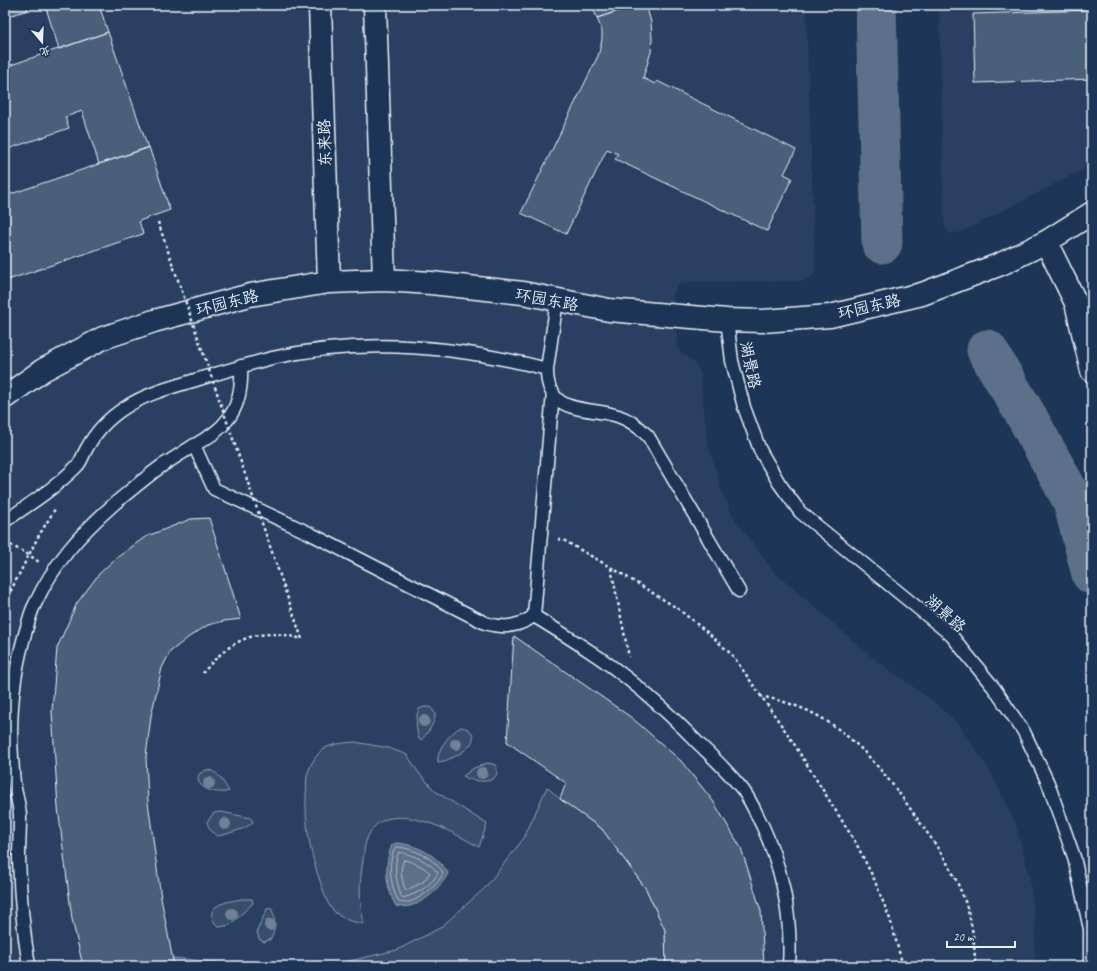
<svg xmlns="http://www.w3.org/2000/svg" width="1097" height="971" viewBox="0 0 1097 971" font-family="Caveat,'LXGW WenKai TC',sans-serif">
<rect width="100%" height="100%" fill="#1d3557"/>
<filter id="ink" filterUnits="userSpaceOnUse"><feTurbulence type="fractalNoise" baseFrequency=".025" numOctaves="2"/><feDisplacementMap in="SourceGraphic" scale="8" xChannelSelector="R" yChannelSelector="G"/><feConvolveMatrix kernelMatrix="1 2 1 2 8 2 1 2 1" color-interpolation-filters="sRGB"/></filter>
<g filter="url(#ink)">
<path fill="#2a4162" d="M5,5H806L815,268L814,274L810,278L803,281L686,282L680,284L676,288L673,295L678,348L681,353L694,362L700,372L708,444L721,489L733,516L774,572L873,658L933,701L960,726L990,771L1015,822L1029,874L1035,917V966H5Z
M939,5H1092V161L1082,170L961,232L949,234L944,223Z"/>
<path fill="#374d6c" stroke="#909fb2" d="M424,707H430C432,709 435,712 435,715C436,721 426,736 421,740L419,739C416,729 415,719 419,709Z
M461,727C466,728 469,729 472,733C480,746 448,762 438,762C436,750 451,732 461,727Z
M354,742L389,748L407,755L419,773L435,791L487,824L479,847C455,833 392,798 371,831C365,839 364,851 363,860C359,885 359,900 364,924C352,922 340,919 332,909C326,902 324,892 321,884C310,853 305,827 306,794C307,788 306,782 307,776C309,767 315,756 322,750C330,744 344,743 354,742Z
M487,763L496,765C503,786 474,783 463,776L474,768Z
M206,770C217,769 224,783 229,791C219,795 193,789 199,774Z
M547,787L560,799L602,829L646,889L665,930L666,966H328L397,950L440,928L485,888L524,838Z
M221,812L251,818L253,822C247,829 227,834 218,836C211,832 209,829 207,822L214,813Z
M242,899H252L253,903L230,925L220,927C216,925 213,922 212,917C209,903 232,901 242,899Z
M271,908C276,918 276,929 271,939L264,942L259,939L257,931L267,909Z
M173,958L245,965L319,966H174Z"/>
<path fill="#5d7089" stroke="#95a4b5" d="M396,843C416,844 437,855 448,873C440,890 417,911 396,906C385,887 384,865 392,845Z"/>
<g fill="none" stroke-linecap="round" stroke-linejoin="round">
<path stroke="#b0bdcc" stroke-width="1" d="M396,847C412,847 436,859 443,873C439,885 413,907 399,902C391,889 386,860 396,847Z
M399,852C413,855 429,861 438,873C431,886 417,894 403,898L401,896C397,882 392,865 399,852Z
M404,860C414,862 423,866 430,873L423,882L407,890L405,889C402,880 399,869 404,860Z"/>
<path stroke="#5d7089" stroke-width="41" d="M876,5L882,243
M987,350L1027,417L1073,501L1092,574"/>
</g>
<path fill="#495e7a" stroke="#e8f1f8" d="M5,5H27L28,10L5,17Z
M45,5H99L108,32L59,49Z
M592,5H636L597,18Z
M636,5H646L651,22L652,39L651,52L643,78L655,84L657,81L796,150L784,174L792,178L767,231L615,159L618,154L607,149L566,234L521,213L598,56L601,45L602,38V31L597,18Z
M1092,10V79L975,83L973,14Z
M108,32L148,148L99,164L82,111L65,117L69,128L5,150V67Z
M149,147L170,210L139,221L143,234L5,281V196Z
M209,518L241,619L224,621L208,625L189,637L170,652L162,668L151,716L146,757L148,802L161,898L174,966H83L72,919L58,808L52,711L57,648L77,603L99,574L115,559L145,537L191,519Z
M514,636L632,718L681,761L713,801L741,848L761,911L764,966H666L665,930L646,889L602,829L560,799L566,783L507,742Z"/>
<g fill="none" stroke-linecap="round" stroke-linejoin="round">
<g stroke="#e8f1f8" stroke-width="15">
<path id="service" d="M557,300L547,369C546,416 587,406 618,416C630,420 639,427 648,436L739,591
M727,320L732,361L744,407L760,450L779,483L800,512L951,635L994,688L1024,732L1048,783L1074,857L1090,929V966
M553,392L534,616C552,627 570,638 588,650C628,676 665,709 699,744C714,758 730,774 743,790C751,801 757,815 763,827C783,871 792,918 789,966
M194,445L214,489L309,533L485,623C503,629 518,627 534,616
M5,521C30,504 55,488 77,466C82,461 83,454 87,448C96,431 110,417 126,407C149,392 177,386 202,378C225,371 249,364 272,358C363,337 458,346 547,369
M29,966C23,930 20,895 19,858C19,845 20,831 20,817C20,808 17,798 15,789C13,779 13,768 12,758C9,715 14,669 27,627C29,619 31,611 35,604C54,563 80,534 114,504C130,491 146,477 163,465C173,459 183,452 193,446C206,438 218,433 228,419C240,404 242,385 241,366"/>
</g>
<g stroke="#e8f1f8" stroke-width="25">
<path id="minor" d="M1046,242L1076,303L1092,371"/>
</g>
<g stroke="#e8f1f8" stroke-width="25">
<path id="tertiary" d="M320,5L329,282
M375,5L384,280
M5,397L43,370L103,338L154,321L250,295L329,282L384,280L431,283L523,293L609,310L727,320L763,321L830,316L922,294L1001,264L1046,242L1092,213"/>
</g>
<path stroke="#e8f1f8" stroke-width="2.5" stroke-dasharray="3 3" stroke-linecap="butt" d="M558,539L565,541L617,571L677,608L713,637L733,656L789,736L856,843L874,879L890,919L903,966
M5,542L29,555L39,562
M611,568L629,657
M5,602L38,537L55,509
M760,696C784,701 807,708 828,722C867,747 897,789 923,827C937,846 951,867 960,889C971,913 975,940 975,966"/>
<use href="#service" stroke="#1d3557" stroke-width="12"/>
<use href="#minor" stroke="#1d3557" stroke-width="22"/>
<use href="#tertiary" stroke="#1d3557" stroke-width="22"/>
<path stroke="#e8f1f8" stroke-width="2.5" stroke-dasharray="3 3" stroke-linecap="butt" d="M158,222L302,639C258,626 230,639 203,673"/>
</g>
<g fill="#708198">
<circle cx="424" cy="721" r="6"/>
<circle cx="456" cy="744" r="6"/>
<circle cx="482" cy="773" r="6"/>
<circle cx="209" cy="783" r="6"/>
<circle cx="225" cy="824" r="6"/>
<circle cx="232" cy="914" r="6"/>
<circle cx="270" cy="925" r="6"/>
</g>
</g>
<g text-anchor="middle" stroke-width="3" stroke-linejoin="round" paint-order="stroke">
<g font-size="16" fill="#e8f1f8" stroke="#1d3557">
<text transform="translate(324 143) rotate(-92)" y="6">东来路</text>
<text transform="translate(547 299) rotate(10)" y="6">环园东路</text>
<text transform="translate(227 302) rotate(-14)" y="6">环园东路</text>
<text transform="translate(869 306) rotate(-13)" y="6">环园东路</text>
<text transform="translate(751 365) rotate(78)" y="6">湖景路</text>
<text transform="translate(946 613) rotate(42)" y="6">湖景路</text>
</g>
</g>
<rect width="1097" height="971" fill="none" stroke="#1d3557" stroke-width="20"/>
<rect x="10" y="10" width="1077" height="951" fill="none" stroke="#e8f1f8" stroke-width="1.5" filter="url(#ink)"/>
<g transform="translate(42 42) rotate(161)" stroke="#1d3557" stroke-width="3" paint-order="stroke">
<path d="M0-3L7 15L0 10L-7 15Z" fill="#e8f1f8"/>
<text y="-6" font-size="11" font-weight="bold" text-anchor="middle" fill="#e8f1f8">北</text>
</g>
<path d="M947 941v6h68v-6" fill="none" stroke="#e8f1f8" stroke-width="2"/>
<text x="953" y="941" font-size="12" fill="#e8f1f8" stroke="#1d3557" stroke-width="3" paint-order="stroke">20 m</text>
</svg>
